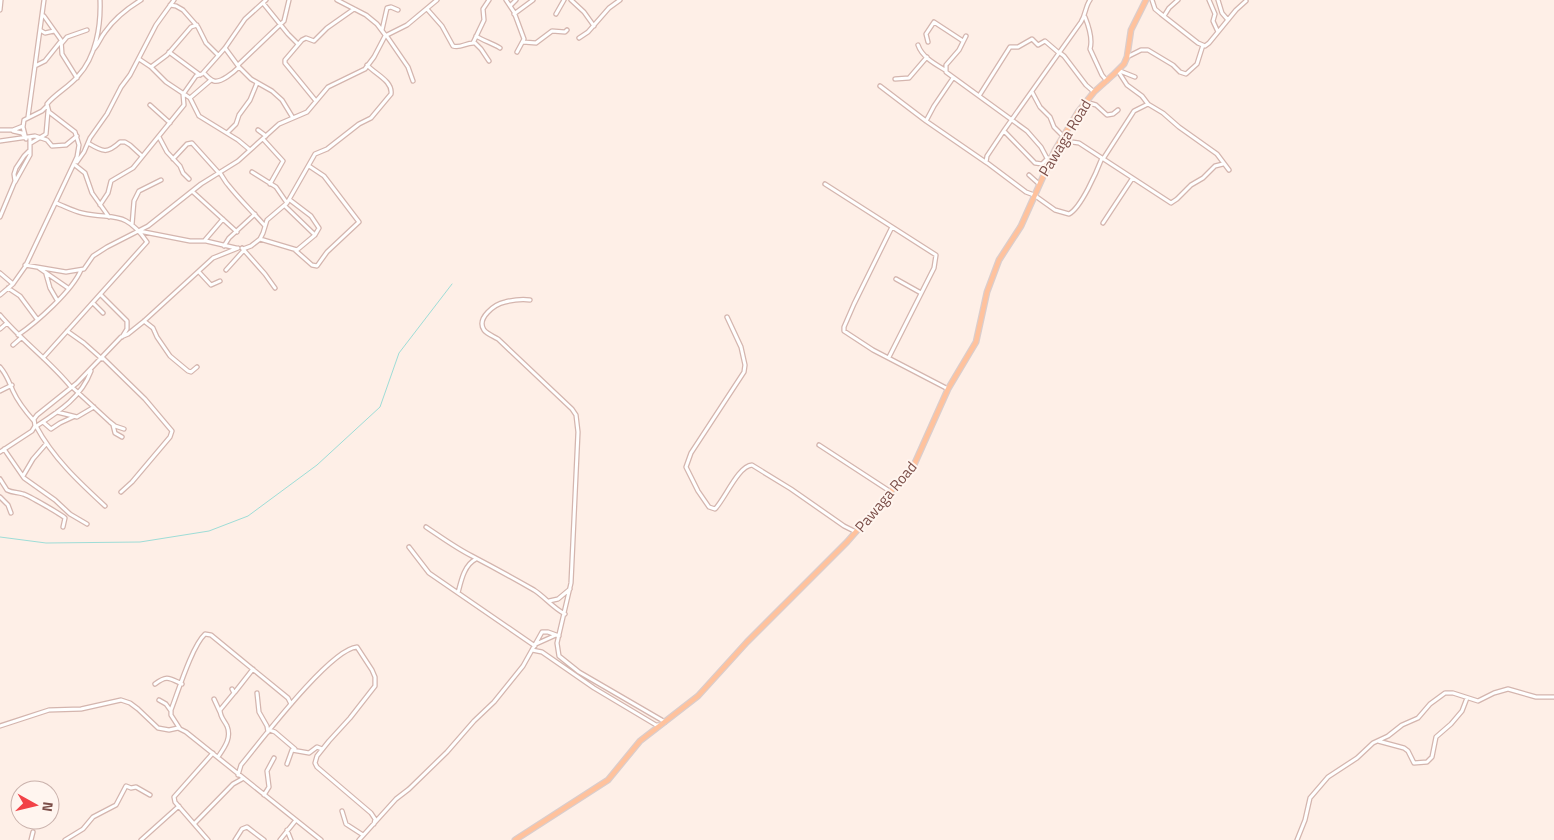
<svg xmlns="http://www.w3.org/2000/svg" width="1554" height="840" viewBox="0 0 1554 840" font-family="'Titillium Web',sans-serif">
<rect width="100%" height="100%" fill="#feefe7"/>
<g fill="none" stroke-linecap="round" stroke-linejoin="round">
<path stroke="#9eddd7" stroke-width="1" d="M0,537L46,543L140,542L209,531L248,516L317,465L380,407L399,353L452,284"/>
<g stroke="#d4b5ae" stroke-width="5.5">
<path id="minor" d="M337,0L366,15L377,24L386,36
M506,0L514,12L524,39L517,52
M571,0L584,12L594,26
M1090,0C1085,7 1086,14 1081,22L1005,129L987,156L986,162L1026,192L1034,195L1055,210L1069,214C1081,208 1097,171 1102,158
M1152,0L1155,9L1161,14L1198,43L1205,46L1209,43L1236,10L1246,1
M1209,0L1215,14L1213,21L1218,32
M1218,0L1222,13L1228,20
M263,3L288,34L298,44
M170,5L176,6L183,10L198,27L206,43L218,55
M510,6L516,0
M427,9L442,26L453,46C461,49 466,42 475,43L481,49L489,61
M0,10L1,0
M514,14L533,0
M556,14L564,0
M42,15L44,16L61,40L62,54L77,78
M1164,16L1169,8L1178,0
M1085,17C1089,27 1093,39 1090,49L1102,75L1107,81
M40,30L45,33L54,31
M382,30L387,8L391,7L398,10
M386,35L408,67L413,81
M476,36C484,41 492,43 500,48
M966,36L959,50L946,65V72L1027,131L1041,147L1049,162
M579,38L588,32L609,8L620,0
M523,42L536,43L552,31L565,32L567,30
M928,42L926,34L934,22L963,41
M62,43L67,37L87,30
M473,43L484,20L483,9L489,0
M918,45C922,57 935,64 945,70
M225,48L239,67L251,79L272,91L282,100L293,118
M94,49C99,44 100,38 105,32C114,19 128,8 141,0
M169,52L200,75
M1060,53L1064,56L1086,85L1094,92
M1127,57L1141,50H1148L1173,65L1180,72L1186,74L1197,64L1203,45
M139,59L151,67L166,82L190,98L199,116L238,140L250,150
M238,65L284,21L289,0
M35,66L45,61L61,41
M151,67L167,55L191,27L197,25
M1118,71L1127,85L1142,96L1148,104
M1120,71L1135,77
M204,73C206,75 210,80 214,81C221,83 234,72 239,67
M895,79L909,78L927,57
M880,86L926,121L987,163
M1032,92L1040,107L1050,117L1054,127L1063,136
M184,93L196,76L202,74L225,48L245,19L266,0
M979,96L1010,47H1018L1032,39L1038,45L1045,41L1059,53
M190,98L211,80
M316,101L285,63V60L302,40L306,38L314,41L327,28L354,9
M1086,102L1096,105L1107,115L1113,114L1118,110
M150,105L170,123
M28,117L44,0
M926,121L934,106L953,78
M0,130H13L23,126
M258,130L266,136
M13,131L22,133L24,136
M1004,131L1035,163L1042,164L1048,158
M227,133L236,124L239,115L250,100L257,83
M159,137L167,152L180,166L183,173L189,179
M26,139L23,127L24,120L42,111L47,106
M263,139L283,161L270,184
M0,141L35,136L47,140L52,146L66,145L77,136
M31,143L46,134L48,111
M88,143C103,152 107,154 120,142H125L130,145L142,156
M1060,143L1072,142L1079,143L1171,203L1177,199L1191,185L1203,178L1215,166L1223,164
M173,159L187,144L192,143L219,173
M1103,159L1134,111L1148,104L1163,113L1179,127L1217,154L1229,170
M77,162L84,152L90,138L107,114L121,87L130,75L156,25L174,0
M75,165L85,173L92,193L109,217
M252,172L276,187L287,203
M220,173C223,177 225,182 229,186C240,200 253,212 265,226
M1029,175L1039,184
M15,182L30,155V138
M825,184L936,255L934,268L889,357
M193,192L237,232
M100,205L108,193L111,181L133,168L184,105L183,94
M285,206L315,235
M0,217L15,181L14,174L16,168L24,156L29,151
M1103,223L1132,179
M132,225L134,201L139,191L161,180
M892,227L854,304L844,327V331L873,350L948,389
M139,231L190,241H206L236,248
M260,239L297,250L315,235L319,228L311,216L290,200
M205,240L223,219
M224,246L229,238L255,214
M242,248L265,274L275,288
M243,249L251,246L260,239L263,233L267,220L287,203L315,154L327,149L359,124L371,118L391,94C393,81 375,74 367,65
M295,250L312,265L317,266L327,252L359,222L324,176L309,166
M25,265L66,272L84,269L93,256L107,247L148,226L201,184L238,161L279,124L307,112L328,87L365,69L374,57L385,36L407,25L437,0
M39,268L68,288
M226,270L244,250
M199,272L211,285L220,281
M0,273L13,284
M46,274L50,288L57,300
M896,279L921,293
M8,288L20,296L37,319
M0,295L13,284L25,267L77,157L79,145L75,132L49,112L47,104C56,93 69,87 78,76C96,57 101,26 100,0
M101,295L127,321V329L122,337
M530,300C522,299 513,300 505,302C495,304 476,318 484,330C487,334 493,336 498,339L572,409L576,415L578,432L571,583L557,643L559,656L579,672L665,722
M93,303L103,313
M0,315C22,341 50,361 71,387
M727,317L741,347L745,365L744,372L691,453L686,467L698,491L709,507L715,509C725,499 738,466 752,465L791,489L844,526L856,532
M144,321L153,328L157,337L170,356L188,371L191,372L197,367
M0,329L7,323
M67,331L84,343L102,359
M18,335C37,322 72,291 81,270
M13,345L21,338
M43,358L147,242C125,210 115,220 82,213C73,211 64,206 56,203
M103,358L145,399L172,431L170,437L132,482L121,492
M0,367C7,375 9,382 13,391C18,402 26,412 34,421
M72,387L110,422L115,426L124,429
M0,391L12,385
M57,412L77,417L94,407
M43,422L51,429L60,423L73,417
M113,425L115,433L122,437
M36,426C53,458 79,482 105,506
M35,427C58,412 81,398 91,371
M819,445L891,492
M4,449L24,478L55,500L70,514L87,524
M0,452L32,431L35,426L34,419L37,415L77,383L121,337L128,334L143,322L213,258L238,248
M23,476L33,459L46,444
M0,479L7,490C13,493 17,492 23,494C28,495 62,515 65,518L63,527
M0,497L8,505L11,513
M426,527C441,537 456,548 472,556C493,567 513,578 534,590C545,597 553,608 565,614
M409,547L429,573L535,646
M458,593C461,581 464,565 476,559
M549,601L558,599L570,589
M536,644L556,635
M532,650L542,652L594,688L656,725H661
M155,684C167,675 169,678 182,684
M235,692L253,669
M257,693L259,712L267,726L268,732
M214,699L220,712
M159,700L166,704L171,711
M0,726L49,710L81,709L121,700L130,703L138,709L158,728L169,730L178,728L186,732L321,840
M180,729L171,715V710C178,692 192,646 205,634L211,635L288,698L291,704
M270,730L275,732L295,749
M1378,741L1404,748L1408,751L1414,763L1427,762L1432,757L1436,737L1451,724L1462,711L1467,698
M218,757C224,748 232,738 227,726C224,720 220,717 220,710L234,693L232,689
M287,764L292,750L309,753L317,747L322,749
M238,775L241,765C260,742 330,649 357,647L372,670L375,677V686L350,718L329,741L317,756L315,763L317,767L371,813L375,819L374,824
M264,795L269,787L267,771L274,758
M342,811L346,824L363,835
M194,824L233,784L242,779
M287,830L291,840
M31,840L33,832
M65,840L83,829L93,817L116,805L126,786L131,788L136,787L150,795
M141,840L179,806
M208,840L175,802L174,797L213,753
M235,840L242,829L247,827L264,840
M280,840L296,820
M359,840L396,799L409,789L447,752L474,721L494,702L523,666L542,632H548L559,636
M1297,840L1305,820L1310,798L1328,777L1357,758L1373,743L1388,736L1402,725L1418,718L1430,704L1445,693H1453L1478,701L1494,693L1508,689L1536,697H1554"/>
</g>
<g stroke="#dacdcc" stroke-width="7">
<path id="major" d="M515,840L608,780L640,741L698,696L747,642L847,542L914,465L948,389L976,342L987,292L999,260L1021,226L1055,150L1078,112L1094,92L1114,74L1124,64L1127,57L1131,30L1146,0"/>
</g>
<use href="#minor" stroke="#fff" stroke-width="3"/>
<use href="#major" stroke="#ffc29d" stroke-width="4.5"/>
</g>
<g text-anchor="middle" stroke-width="4" stroke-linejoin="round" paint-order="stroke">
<g font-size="15" fill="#7b4e48" stroke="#fff5ef">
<text transform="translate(1065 138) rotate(-59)" y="5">Pawaga Road</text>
<text transform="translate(886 497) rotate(-50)" y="5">Pawaga Road</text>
</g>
</g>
<g transform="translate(35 805) rotate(98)"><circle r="24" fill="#fff5ef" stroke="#cab2ac"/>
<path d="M0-4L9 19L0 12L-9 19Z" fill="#f24247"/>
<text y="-8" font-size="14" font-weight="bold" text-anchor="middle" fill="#7b4e48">N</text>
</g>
</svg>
